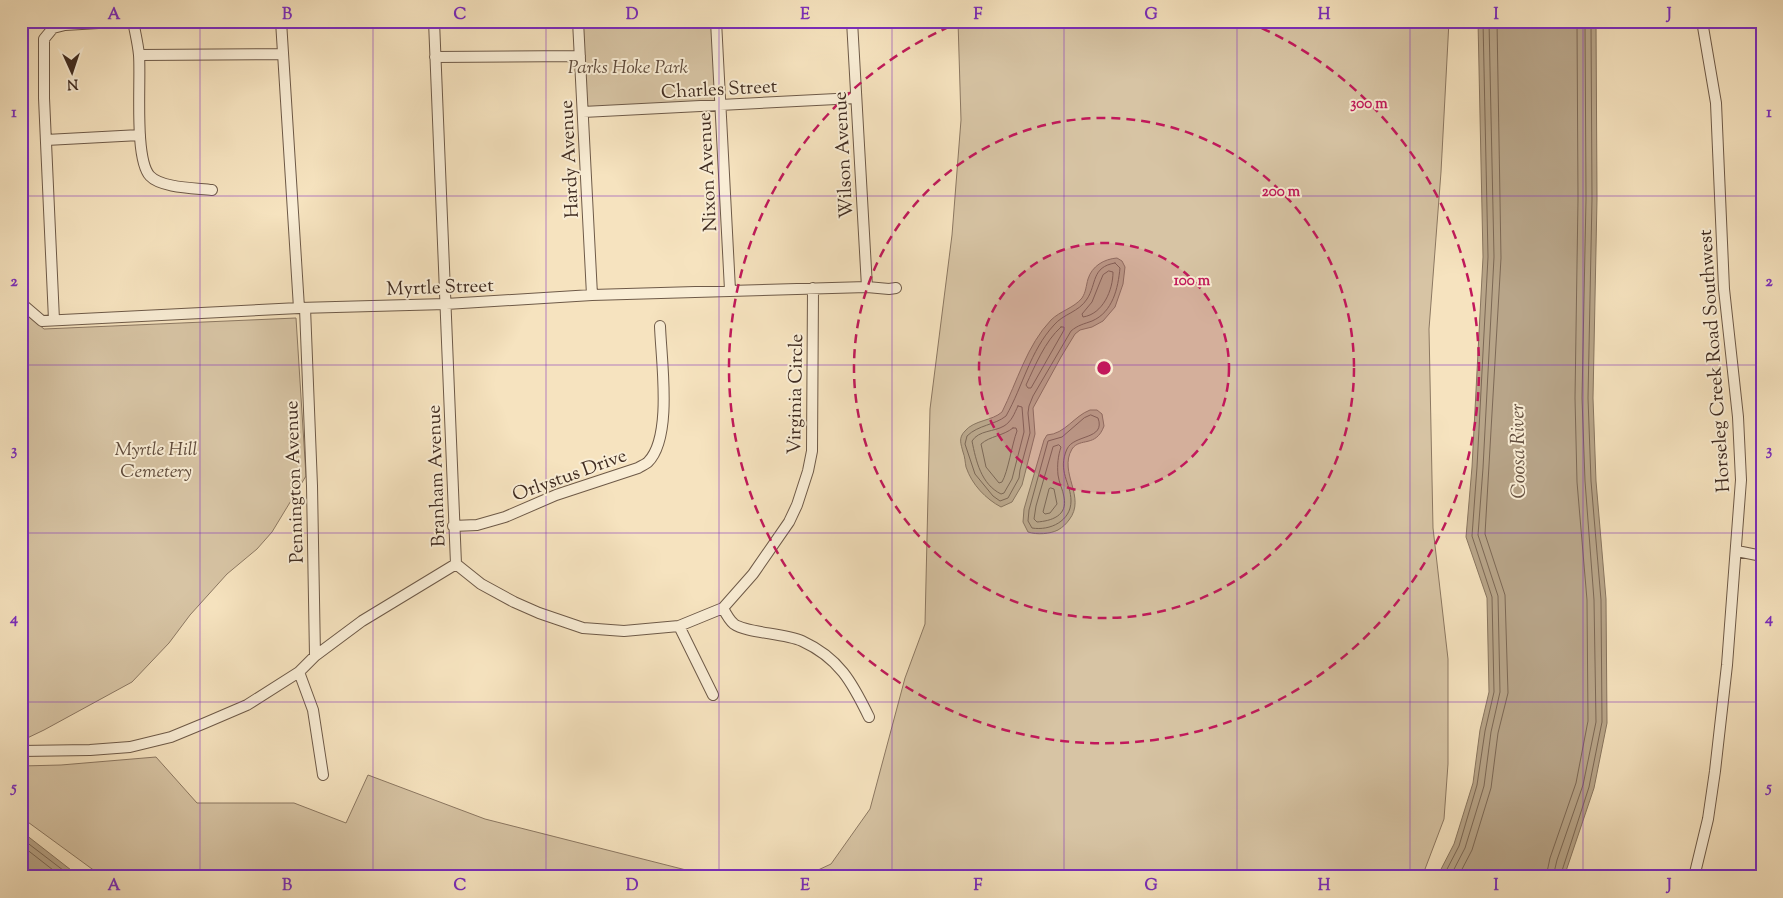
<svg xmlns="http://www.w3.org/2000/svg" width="1783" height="898" viewBox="0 0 1783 898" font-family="'Sorts Mill Goudy',serif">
<rect width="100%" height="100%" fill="#f6e3bf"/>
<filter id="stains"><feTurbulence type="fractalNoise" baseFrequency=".004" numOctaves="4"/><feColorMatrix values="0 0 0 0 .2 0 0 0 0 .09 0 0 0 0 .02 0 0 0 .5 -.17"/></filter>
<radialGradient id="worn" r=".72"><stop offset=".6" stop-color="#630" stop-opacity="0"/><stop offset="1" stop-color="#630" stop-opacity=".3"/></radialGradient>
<path fill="#d7c4a4" stroke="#8c7862" d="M578,21H716L719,106L583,112Z
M958,21H1449L1441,172L1429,329L1433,528L1448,659V764L1444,819L1422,877H803L831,864L870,809L905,678L925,624L930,409L952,235L961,120Z
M21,310L44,329L296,318L306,476L272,532L257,549L227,574L190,615L169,643L132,682L44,730L21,741Z
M156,757L197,803H294L346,823L368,775L485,819L690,871L704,877H103L21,817V766L61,765Z"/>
<path fill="#b8a589" stroke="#88755f" d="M1478,21H1596L1597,199L1593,398L1596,481L1606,599L1607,723L1594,788L1564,877H1437L1454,844L1473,783L1480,730L1489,692L1487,598L1466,537L1472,467L1483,257Z
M1117,258L1122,261L1125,267L1123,284L1115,307L1103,321L1092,327L1080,330L1075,334L1061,357L1033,408L1035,434L1022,485L1012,502L1001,507C986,499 972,485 966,467C965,462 965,457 963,452C961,444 958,438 965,431C974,420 992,421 1002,412C1017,382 1027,345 1051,320C1060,311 1074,308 1082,298C1086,292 1086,286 1088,279C1092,266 1104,259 1117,258Z
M1090,410H1097L1102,414L1104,426C1096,448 1080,437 1072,449C1058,473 1087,497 1069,520C1066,524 1063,527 1058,530C1050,534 1037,535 1028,532L1023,522L1024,509L1044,440L1047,435C1065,434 1074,416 1090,410Z
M21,831L80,877H21Z"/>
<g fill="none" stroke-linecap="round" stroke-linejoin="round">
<path stroke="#7c6855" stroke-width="1" d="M1115,263L1120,268C1118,288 1113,312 1092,321C1084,324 1078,325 1071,331L1033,396L1029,406L1028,413L1030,433L1020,470L1019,478L1008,498L1000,501L993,496L975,474L965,444L967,436C978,425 995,425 1006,416C1023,386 1030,351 1054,325C1063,314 1079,312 1087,299C1097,284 1091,267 1115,263Z
M1109,271L1113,272C1113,290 1103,314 1083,317L1082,314L1092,302L1100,282L1103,275Z
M1061,327H1064V330L1031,388H1028L1026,385C1035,366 1045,341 1061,327Z
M1018,406L1022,407L1024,432L1012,479L1004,493L1001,494C981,484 976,461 972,441C979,430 994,432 1004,426C1012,421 1014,414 1018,406Z
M1091,415L1098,418C1106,440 1074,434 1067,449C1057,471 1071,483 1071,501C1071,521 1050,531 1032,528L1028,521L1029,510L1048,441L1062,437L1084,418Z
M1013,428H1016L1017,431C1012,444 1008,472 1002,482L999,483L986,467L981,444C990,436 1003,436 1013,428Z
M1059,445L1061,447C1058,456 1057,465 1058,475C1059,483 1063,490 1064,497C1068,516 1051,521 1037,522L1034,519L1036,506L1053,447Z
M1051,488L1054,489L1057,504L1050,513L1045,514L1043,512L1049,489Z
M21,838L72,877
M21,845L62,877
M1443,877L1459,846L1477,785L1485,731L1494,692L1492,597L1472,536L1477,467L1488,257L1483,21
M1450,877L1465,848L1484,786L1491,732L1500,692L1498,596L1478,535L1483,468L1494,257L1489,21
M1458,877L1472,850L1491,788L1498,733L1508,693L1505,595L1485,534L1501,258L1497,21
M1546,877L1550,858L1576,783L1588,721L1587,600L1577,482L1575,398L1578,199L1577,21
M1553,877L1557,860L1583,785L1596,722L1594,600L1585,481L1582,398L1586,199L1585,21
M1560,877L1589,787L1602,722L1601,600L1591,481L1588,398L1592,199L1591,21"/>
<path stroke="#88755f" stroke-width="2.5" d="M1759,877L1762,876"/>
<g stroke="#6e5a48" stroke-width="12">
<path id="minor" d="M133,21C135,32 138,44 139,55C141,81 134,159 150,176C161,188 196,188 212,190
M281,21L299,308
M434,21L456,564
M578,21L592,295
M716,21L730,290
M852,21L867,287
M139,55L282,54
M435,57L580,56
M583,112L856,98
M46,140L140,135
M21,303L42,321L299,308L446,304L592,295L867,287L889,289L896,288
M305,308L312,486L315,656
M54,320L44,98V39L53,28L65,25L132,21
M453,526L477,525L505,517L556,495L638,468C641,466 646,464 648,462C673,437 661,359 660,326
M1737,551L1762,556
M456,564L481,584L514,602L539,613L583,628L624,631L679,626L723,608L753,574L789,522L797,505L808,471L812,451L813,288
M723,608C726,614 729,620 734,624C746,633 784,633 802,641C839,658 852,682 869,717
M679,626L713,695
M299,672L313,710L323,775
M21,751L90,750L130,747L171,737L205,723L247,705L299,672L315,656L362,621L456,564
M1694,877L1708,819L1715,771L1727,665L1741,480L1738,417L1724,289L1716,103L1702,21"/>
</g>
<use href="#minor" stroke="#f9edd5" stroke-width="10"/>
</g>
<path fill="none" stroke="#7b2cbf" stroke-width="1" stroke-opacity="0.55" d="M200,21V877M373,21V877M546,21V877M719,21V877M892,21V877M1064,21V877M1237,21V877M1410,21V877M1583,21V877M21,196H1762M21,365H1762M21,533H1762M21,702H1762"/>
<circle cx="1104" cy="368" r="125" fill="#c2185b" fill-opacity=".12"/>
<g fill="none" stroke="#c2185b" stroke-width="2.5" stroke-dasharray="9 6">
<circle cx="1104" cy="368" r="125"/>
<circle cx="1104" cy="368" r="250"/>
<path d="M1248 22A375 375 0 1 1 960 22"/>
</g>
<g text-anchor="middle" stroke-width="4" stroke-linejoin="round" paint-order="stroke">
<g font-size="19" font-style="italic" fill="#5e4a3b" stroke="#f9edd5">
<text x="628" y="73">Parks Hoke Park</text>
<text x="156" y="455">Myrtle Hill<tspan x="156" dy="22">Cemetery</tspan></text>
</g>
<g font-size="19" fill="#402c21" stroke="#f9edd5">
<text transform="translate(719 88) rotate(-3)" y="7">Charles Street</text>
<text transform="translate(842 155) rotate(-93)" y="7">Wilson Avenue</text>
<text transform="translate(568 159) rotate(-93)" y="7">Hardy Avenue</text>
<text transform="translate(706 172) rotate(-93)" y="7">Nixon Avenue</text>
<text transform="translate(440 286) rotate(-2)" y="7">Myrtle Street</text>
<text transform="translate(1713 361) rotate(-94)" y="7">Horseleg Creek Road Southwest</text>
<text transform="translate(794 394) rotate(-89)" y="7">Virginia Circle</text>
<text transform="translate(569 474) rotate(-20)" y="7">Orlystus Drive</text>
<text transform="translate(435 476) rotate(-92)" y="7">Branham Avenue</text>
<text transform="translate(293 482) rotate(-92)" y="7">Pennington Avenue</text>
</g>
<g font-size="20" font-style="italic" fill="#645040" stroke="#f9edd5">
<text transform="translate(1517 451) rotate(-91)" y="7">Coosa River</text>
</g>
</g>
<circle cx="1104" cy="368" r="8" fill="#c2185b" stroke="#f9edd5" stroke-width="2.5"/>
<g font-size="15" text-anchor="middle" font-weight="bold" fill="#c2185b" stroke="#f9edd5" stroke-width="4" stroke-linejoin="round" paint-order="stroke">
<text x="1369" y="108">300 m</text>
<text x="1281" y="196">200 m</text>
<text x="1192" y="285">100 m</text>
</g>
<rect width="1783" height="898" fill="none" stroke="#f6e3bf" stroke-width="55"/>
<g transform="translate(72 72) rotate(177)" stroke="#f9edd5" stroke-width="4" paint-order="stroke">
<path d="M0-4L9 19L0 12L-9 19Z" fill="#402c21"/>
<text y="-8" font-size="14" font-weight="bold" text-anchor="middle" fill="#402c21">N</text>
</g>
<rect x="28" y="28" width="1728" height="842" fill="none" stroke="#7b2cbf" stroke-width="2"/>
<g font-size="16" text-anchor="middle" font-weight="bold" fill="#7b2cbf">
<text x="114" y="19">A</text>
<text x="287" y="19">B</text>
<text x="460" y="19">C</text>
<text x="632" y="19">D</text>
<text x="805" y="19">E</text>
<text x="978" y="19">F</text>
<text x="1151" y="19">G</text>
<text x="1324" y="19">H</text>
<text x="1496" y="19">I</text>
<text x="1669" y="19">J</text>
<text x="14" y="117">1</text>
<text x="1769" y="117">1</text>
<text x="14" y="286">2</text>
<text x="1769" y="286">2</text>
<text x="14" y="455">3</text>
<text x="1769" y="455">3</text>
<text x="14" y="623">4</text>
<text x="1769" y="623">4</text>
<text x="14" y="792">5</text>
<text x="1769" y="792">5</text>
<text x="114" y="890">A</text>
<text x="287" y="890">B</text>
<text x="460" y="890">C</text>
<text x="632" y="890">D</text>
<text x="805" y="890">E</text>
<text x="978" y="890">F</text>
<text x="1151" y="890">G</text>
<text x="1324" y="890">H</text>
<text x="1496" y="890">I</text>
<text x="1669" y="890">J</text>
</g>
<rect width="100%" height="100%" filter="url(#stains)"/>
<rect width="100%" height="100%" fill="url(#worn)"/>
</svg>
